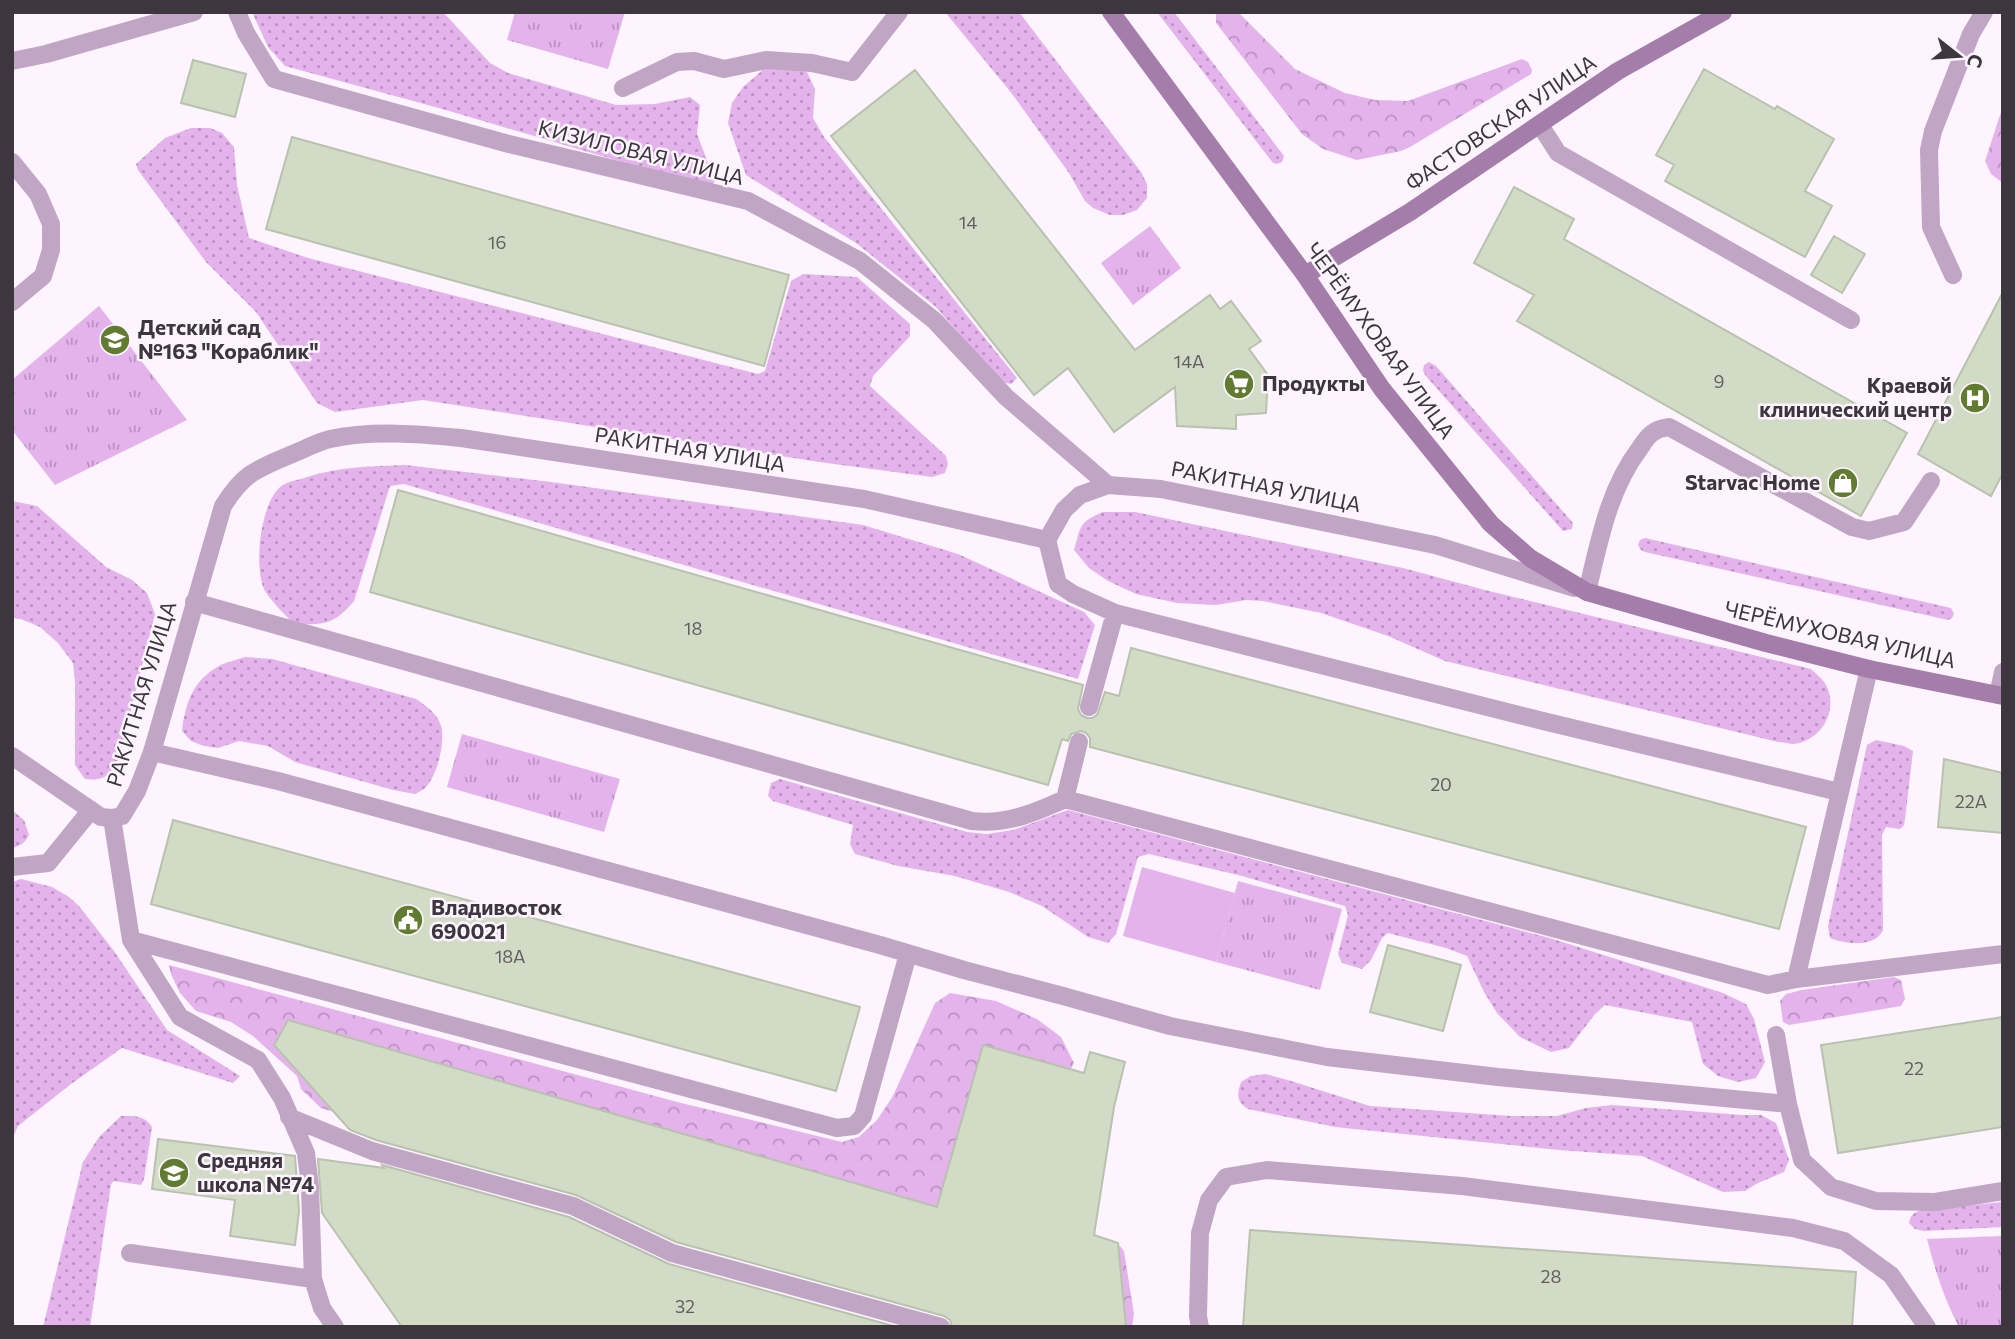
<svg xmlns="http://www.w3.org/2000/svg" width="2015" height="1339" viewBox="0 0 2015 1339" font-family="Commissioner,sans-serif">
<defs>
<pattern id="grass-dots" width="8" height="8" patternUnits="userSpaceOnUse" patternTransform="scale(1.75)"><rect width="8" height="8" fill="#e4b3ec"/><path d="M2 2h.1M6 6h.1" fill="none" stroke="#ba92c1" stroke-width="1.8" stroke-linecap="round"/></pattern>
<pattern id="forest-crowns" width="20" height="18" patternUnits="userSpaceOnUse" patternTransform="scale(1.75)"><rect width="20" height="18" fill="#e4b3ec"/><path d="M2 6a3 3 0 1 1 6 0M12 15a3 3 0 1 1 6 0" fill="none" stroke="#ba92c1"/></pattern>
<pattern id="park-tufts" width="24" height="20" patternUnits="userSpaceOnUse" patternTransform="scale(1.75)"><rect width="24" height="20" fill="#e4b3ec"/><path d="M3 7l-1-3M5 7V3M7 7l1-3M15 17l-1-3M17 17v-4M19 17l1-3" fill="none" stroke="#ba92c1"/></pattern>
</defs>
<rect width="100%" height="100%" fill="#fdf4ff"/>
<path fill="url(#grass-dots)" d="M252,12H443L490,63L508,73L616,105L655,104L690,97L700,105L697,134L715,181L710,188L446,110L285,66L268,47Z
M945,12H1019L1141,172L1147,184V198L1137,210L1123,215H1110L1093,208L1085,201L1069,173L1013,95Z
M1157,12H1174L1284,156L1282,162L1277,164L1273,163Z
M767,66L805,68L815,89L813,118L824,137L1017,378L1011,384L1001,382L936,307L856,243L746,175L728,123L732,103L743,87Z
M191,128H210L222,133L234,147L237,185L249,238L308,258L758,374L765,371L791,281L803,274L857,277L910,324V336L873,376L870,386L946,456L948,464L945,473L932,477L819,462L423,400L335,412L317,403L256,312L206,262L138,170L136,164L165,138Z
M1429,362L1436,366L1573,523L1572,529L1563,531L1425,375L1423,370L1424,365Z
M405,465L551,482L863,525L958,554L1084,612L1095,625L1078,679L404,484L390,486L354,601C334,625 323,625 294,624C284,614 273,603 265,591C253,569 260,499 283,485C289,481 298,480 304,478C337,467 370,466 405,465Z
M12,501L37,506L106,567L132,580L147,593L155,614L118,762C107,777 104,781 85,779L75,765V680L73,663L58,643L40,627L21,619L12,618Z
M1103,512H1135L1403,568L1485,590L1811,669C1816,674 1823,679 1826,685C1839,710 1822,740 1794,744C1789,744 1783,742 1778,742L1445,661L1388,636L1321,613L1263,601L1246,600L1216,605L1177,603L1136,594L1108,581L1089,568L1074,550C1081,526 1079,522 1103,512Z
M1645,538L1951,608L1954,614L1952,618L1948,620L1645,552L1641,550L1638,545L1640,540Z
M245,657L272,659L416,699C426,706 435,712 440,723C447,739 437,777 425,788C422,791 418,792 415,794L393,790L295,762L268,746L239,741L218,748L204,746L191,741L182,731C185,704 193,680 219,666C226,662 237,660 245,657Z
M1876,740L1904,746L1913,751L1905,819L1904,825L1900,829L1886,827L1882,835L1883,930C1875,948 1845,944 1830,938L1828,926L1867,745Z
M780,779L967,832L987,834L1013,830L1068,810L1553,939L1723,993L1746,1004L1754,1019L1765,1062L1756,1078L1738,1082L1718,1076L1703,1064L1692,1022L1605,1005L1595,1014L1569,1048L1551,1052L1520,1037L1497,1013L1484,992L1467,956L1446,948L1388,933L1382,938L1371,960L1362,969L1342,963L1338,954L1348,915L1345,906L1242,876L1149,854L1138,857L1116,934L1108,943L1088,937L1042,906L1009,892L955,876L898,866L855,854L850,844L853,825L773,801L768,796L771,783Z
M12,810L24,820L29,835C25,842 21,846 12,848Z
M21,879L52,887L69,897L79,906L114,951L167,1030L240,1076L233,1083L122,1048L71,1084L18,1126L12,1139V882Z
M1265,1074L1291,1081L1370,1106L1511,1116H1557L1586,1108L1612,1105L1742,1115H1761L1776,1123L1789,1160L1784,1172L1758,1183L1745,1191L1723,1192L1642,1156L1559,1150L1335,1127L1248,1109C1236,1101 1237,1094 1241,1082L1251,1076Z
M121,1116C135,1116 144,1115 152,1127L144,1179L141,1185L114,1181L111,1184L90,1327H43L83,1162L99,1137Z
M2003,1202V1227L1924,1231L1915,1229L1909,1223C1910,1215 1914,1213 1921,1210Z"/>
<path fill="url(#forest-crowns)" d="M1216,12H1238L1295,69L1345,93L1375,100L1408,101L1522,59L1528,62L1532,70L1531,74L1410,147L1401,151L1357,160L1323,149L1302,134L1216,23Z
M2003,106V183L1991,174L1985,161Z
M169,965L681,1103L842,1142L859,1137L877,1120L893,1096L935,1003L950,993L996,1001L1037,1019L1061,1037L1074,1063L1069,1072L1082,1236L1120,1246L1124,1251L1134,1314L1132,1327H1105L935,1263L578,1188L321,1108L301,1089L297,1076L253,1036L231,1022L196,1011L180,993L171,974Z
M1894,977L1901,980L1905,999L1901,1006L1789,1025L1783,1022L1780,1001L1786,994L1802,990Z"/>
<path fill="url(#park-tufts)" d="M515,12H625L608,69L507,40Z
M1150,226L1181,268L1133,305L1101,263Z
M99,306L187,420L55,485L12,430V380Z
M462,734L620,779L604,832L447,787Z
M1238,881L1342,909L1320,990L1216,962Z
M2003,1236V1327H1959C1944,1299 1935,1270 1927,1239Z"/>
<path fill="#e4b3ec" d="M1142,867L1235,893L1216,962L1123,936Z"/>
<path fill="#d2dbc6" stroke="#b8c2ac" stroke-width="2" d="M193,60L246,74L235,117L181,103Z
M1704,69L1775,109L1777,106L1834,139L1805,191L1832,206L1805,257L1665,181L1674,165L1656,155Z
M915,70L1135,350L1210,295L1220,309L1231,301L1261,341L1249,349L1268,375L1266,413L1236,415V429L1177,426L1175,387L1114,432L1068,368L1034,395L831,136Z
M292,137L789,275L764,366L266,229Z
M1514,187L1574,219L1564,239L1907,433L1861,516L1517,321L1534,295L1474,263Z
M1834,236L1865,254L1842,293L1811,275Z
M2003,292V473L1991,496L1918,454Z
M398,490L1083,685L1078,709L1081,715L1087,718H1092L1097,715L1105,692L1119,696L1131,648L1806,827L1779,929L1090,747V738L1086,733L1081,731L1071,734L1068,741L1062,739L1048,785L370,592Z
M1944,759L2003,773V833L1938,827Z
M173,820L860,1007L836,1091L151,904Z
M1388,945L1461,965L1443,1031L1370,1012Z
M2003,1017V1127L1838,1153L1821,1045Z
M288,1020L937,1207L983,1045L1084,1073L1090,1052L1125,1062L1114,1107L1094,1235L1118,1243L1126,1327H952L950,1320L944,1316L676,1242L576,1195L376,1140L350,1130L274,1045Z
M158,1139L295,1156L299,1211L295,1245L230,1236L235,1200L152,1189Z
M318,1159L384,1168L382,1165L569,1217L669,1264L897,1327H402L322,1213Z
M1250,1230L1856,1272L1852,1327H1243Z"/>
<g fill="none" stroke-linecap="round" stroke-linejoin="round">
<path stroke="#c0a5c4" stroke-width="18" d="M12,61L46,54L194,12
M623,88L677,62L694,61L724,69L766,60L812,63L852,72L899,12
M1540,125L1558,153L1851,320
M12,162L38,194L51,224V250L43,276L12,302
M1953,275L1931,227L1929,150L1933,131L1971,34L1984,12
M1047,540L1058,584L1073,594L1115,613L1543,721L1839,792
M1587,592C1599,543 1608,490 1640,448C1644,442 1648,435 1654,432C1659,428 1664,428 1669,427L1852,527L1869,531L1904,522L1931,481
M194,602L972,821C1006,825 1034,813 1065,799L1768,985L1796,979L1869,669
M1998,695L2003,672
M1089,707L1115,613
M152,752L278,781L880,945L964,970L1063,996L1170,1026L1327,1057L1498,1077L1788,1104
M1065,799L1079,742
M112,818L131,940L180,1017L258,1060L282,1098L306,1153L310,1187L313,1279L322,1308L335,1327
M12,867L48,863L91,810
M131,940L837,1128L854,1126L863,1116L908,954
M1796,979L2003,954
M1776,1035L1788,1104L1802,1160L1831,1187L1876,1201L1935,1202L2003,1191
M289,1117L372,1151L573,1206L672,1253L941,1327
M130,1253L313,1279
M1200,1327L1198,1316L1200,1233L1209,1200L1226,1177L1267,1170L1462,1186L1793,1228L1844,1241L1891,1275L1927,1327"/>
<path stroke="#c0a5c4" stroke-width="18" d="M237,12L246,33L274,79L509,144L748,201L860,261L935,321L1006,397L1108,485
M12,756L101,817L112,818L122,816L137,791L152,752L223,506C244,473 255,470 290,455C303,450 317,442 330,439C371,430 420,434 461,438L864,499L1047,540L1064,510L1080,495L1108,485L1161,489L1435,545L1574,588"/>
<path stroke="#a47daa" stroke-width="18" d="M1111,12L1305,275L1382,389L1491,524L1530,558L1587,592L1766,643L1869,669L2003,696
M1305,275L1410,212L1618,71L1723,12"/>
</g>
<defs>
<g id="school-disc" transform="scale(1.575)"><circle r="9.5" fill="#617c30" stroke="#fdf4ff"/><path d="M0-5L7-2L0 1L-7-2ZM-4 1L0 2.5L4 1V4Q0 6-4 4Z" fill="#fff"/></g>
<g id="supermarket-disc" transform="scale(1.575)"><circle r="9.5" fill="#617c30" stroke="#fdf4ff"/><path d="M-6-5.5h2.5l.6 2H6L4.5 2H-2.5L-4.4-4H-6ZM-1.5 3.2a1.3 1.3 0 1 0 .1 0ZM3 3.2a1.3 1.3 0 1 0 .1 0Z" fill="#fff"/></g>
<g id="hospital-disc" transform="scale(1.575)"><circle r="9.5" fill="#617c30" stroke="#fdf4ff"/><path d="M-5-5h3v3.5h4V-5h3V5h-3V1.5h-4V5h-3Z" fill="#fff"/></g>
<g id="shop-disc" transform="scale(1.575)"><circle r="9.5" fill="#617c30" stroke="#fdf4ff"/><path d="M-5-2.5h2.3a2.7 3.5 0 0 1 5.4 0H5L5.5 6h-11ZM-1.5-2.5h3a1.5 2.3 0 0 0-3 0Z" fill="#fff"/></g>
<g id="civic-disc" transform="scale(1.575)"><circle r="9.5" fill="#617c30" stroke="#fdf4ff"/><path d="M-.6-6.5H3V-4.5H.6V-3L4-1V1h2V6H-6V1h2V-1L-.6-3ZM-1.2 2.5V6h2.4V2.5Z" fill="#fff"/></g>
</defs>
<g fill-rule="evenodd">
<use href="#school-disc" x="115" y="340"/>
<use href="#supermarket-disc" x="1239" y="384"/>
<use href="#hospital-disc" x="1975" y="398"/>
<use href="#shop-disc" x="1843" y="483"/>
<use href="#civic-disc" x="408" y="920"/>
<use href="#school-disc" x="174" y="1173"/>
</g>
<g text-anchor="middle" stroke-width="5" stroke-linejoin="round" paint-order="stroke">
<g font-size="18" fill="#625f60">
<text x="968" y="229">14</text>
<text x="497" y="249">16</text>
<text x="1189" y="368">14А</text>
<text x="1719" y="388">9</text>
<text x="693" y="635">18</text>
<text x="1441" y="791">20</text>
<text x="1971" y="808">22А</text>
<text x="510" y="963">18А</text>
<text x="1914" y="1075">22</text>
<text x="1551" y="1283">28</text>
<text x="685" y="1313">32</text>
</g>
<g font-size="21" fill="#3d363e" stroke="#fdf4ff">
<text transform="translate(1501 123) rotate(-34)" y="7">ФАСТОВСКАЯ УЛИЦА</text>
<text transform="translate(641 153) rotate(14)" y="7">КИЗИЛОВАЯ УЛИЦА</text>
<text transform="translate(1380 341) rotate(54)" y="7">ЧЕРЁМУХОВАЯ УЛИЦА</text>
<text transform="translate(690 450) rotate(9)" y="7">РАКИТНАЯ УЛИЦА</text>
<text transform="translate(1266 487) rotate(11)" y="7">РАКИТНАЯ УЛИЦА</text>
<text transform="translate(1840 635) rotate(13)" y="7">ЧЕРЁМУХОВАЯ УЛИЦА</text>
<text transform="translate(142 694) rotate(-73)" y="7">РАКИТНАЯ УЛИЦА</text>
</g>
<g font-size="21" font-weight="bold" fill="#3d363e" stroke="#fdf4ff" text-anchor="start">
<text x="138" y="335">Детский сад<tspan x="138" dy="24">№163 "Кораблик"</tspan></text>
<text x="1262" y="391">Продукты</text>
<text x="1952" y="393" text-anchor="end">Краевой<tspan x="1952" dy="24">клинический центр</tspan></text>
<text x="1820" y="490" text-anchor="end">Starvac Home</text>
<text x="431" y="915">Владивосток<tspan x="431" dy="24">690021</tspan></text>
<text x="197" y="1168">Средняя<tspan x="197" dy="24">школа №74</tspan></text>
</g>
</g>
<rect width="2015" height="1339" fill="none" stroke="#3d363e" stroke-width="28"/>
<g transform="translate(1959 56) rotate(107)" stroke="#fdf4ff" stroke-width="5" paint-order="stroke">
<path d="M0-5L12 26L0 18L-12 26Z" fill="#3d363e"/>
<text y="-10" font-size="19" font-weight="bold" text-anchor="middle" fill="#3d363e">С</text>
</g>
</svg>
